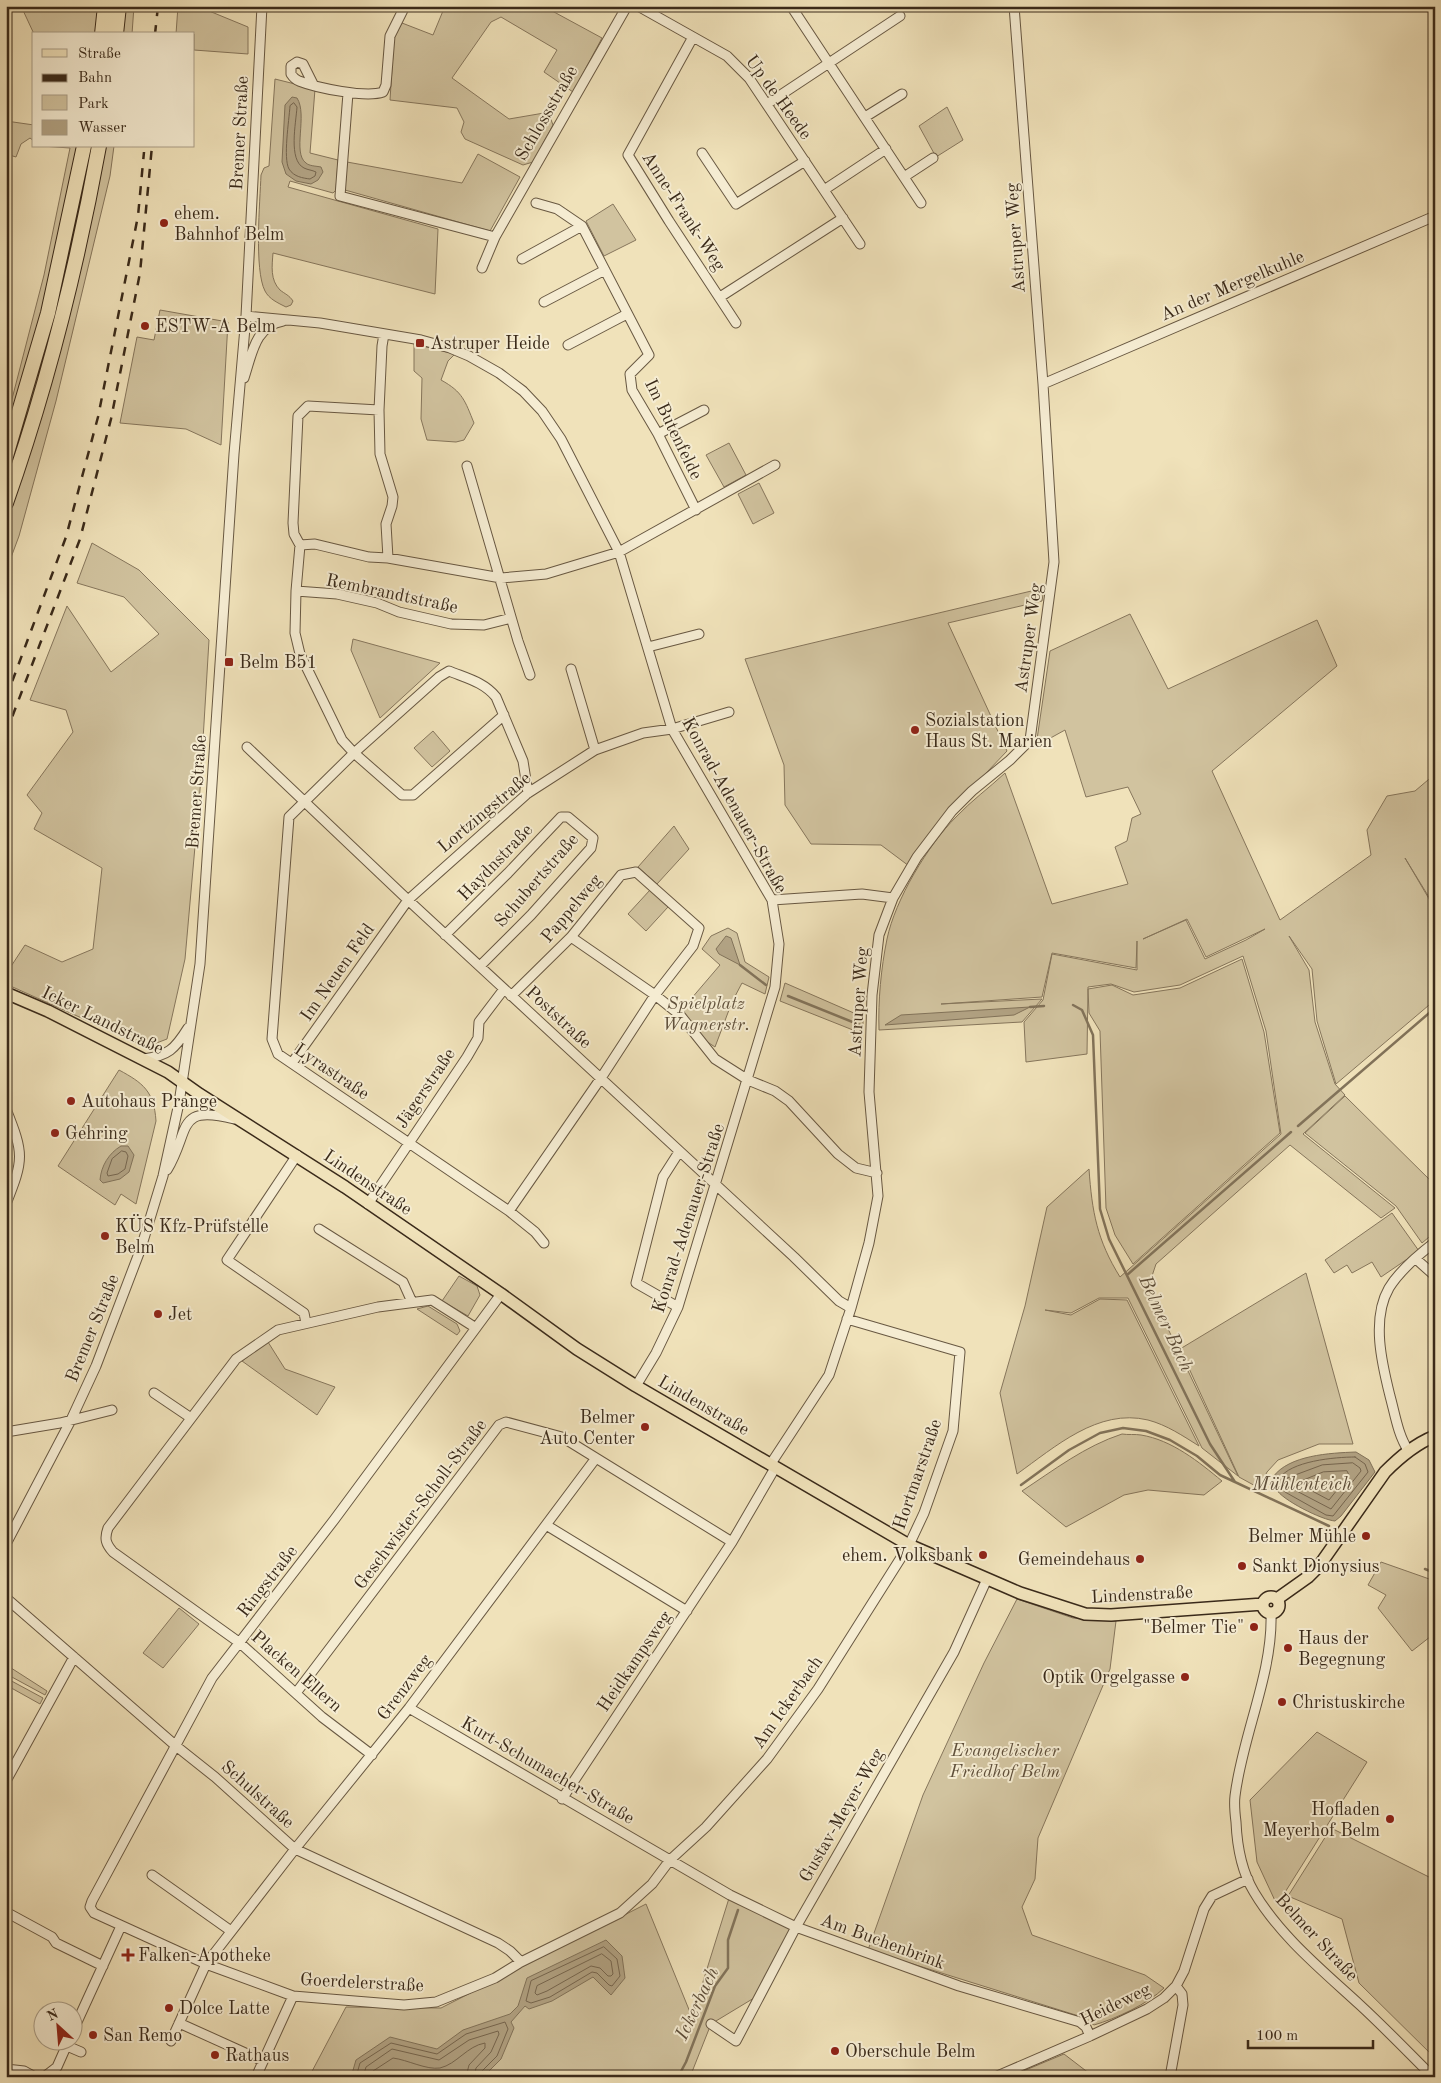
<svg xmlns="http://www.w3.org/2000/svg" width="1441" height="2083" viewBox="0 0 1441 2083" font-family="'Old Standard TT',serif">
<rect width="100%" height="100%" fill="#f0e2ba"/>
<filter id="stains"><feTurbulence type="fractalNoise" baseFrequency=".004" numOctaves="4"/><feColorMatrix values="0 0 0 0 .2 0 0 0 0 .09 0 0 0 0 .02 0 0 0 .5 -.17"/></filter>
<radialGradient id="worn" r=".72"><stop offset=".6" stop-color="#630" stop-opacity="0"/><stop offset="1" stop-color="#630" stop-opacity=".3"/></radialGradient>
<path fill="#d1c39f" stroke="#86765c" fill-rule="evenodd" d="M21,6H134L132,34H34Z
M178,6H197L248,27V54L194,50V34H176Z
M445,6H543L602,38L573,92L544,72L557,50L501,17L491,22L452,78L509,119L544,113L550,117L553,125L533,162L523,165L465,139L461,132L464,122L457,108L390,100L394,37L402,23L433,35Z
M275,79L315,89L310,153L338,160L336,190L333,193L290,181L288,187L438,229L435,294L273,253C272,266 270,280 280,290C285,294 289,295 293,301L291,305L286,307C278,303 269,299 265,291C254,270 260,201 261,175L264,168L269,166Z
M947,107L963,140L936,157L919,126Z
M6,121L34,125V141L30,138L21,144L16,157L6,154Z
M42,146H114L110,176L56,401L19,536L6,571V409L12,399L44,275L70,148Z
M478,154L520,177L490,231L345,190L347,162L462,183Z
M613,204L636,240L604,256L586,221Z
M160,310L228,322L221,445L186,429L120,423L137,337L154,340Z
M414,344L455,354L448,361L441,380C463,392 465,401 474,423L464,440L456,442L427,440L421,419L422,378L414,371Z
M729,443L746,475L724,487L706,455Z
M759,483L774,513L753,524L738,494Z
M92,543L139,570L209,640L200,790L185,959L167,1039L146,1047L6,984V974L25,945L62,962L93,949L102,868L34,829L42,813L27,795L73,732L66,710L30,700L67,606L111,672L159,634L124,597L77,583Z
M1044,588L1042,601L948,623L1007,751L968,792L909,866L881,845L811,844L785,805L784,765L745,659Z
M1130,614L1168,689L1317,620L1337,666L1212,771L1280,920L1371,855L1367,830L1387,796L1415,791L1435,774V907L1405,858L1435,909V1000L1336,1084L1317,1021L1312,969L1289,936L1309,970L1315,1022L1335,1084L1345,1095L1303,1134L1395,1208L1381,1218L1290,1145L1156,1264L1151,1279V1293L1238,1476L1202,1448L1128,1298H1099L1071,1313L1045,1310L1071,1315L1100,1299L1127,1300L1199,1446C1183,1436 1167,1425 1148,1420C1098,1408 1055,1447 1017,1474L1000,1393L1025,1306L1047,1207L1089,1169C1092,1212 1097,1240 1120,1277L1281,1134L1266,1031L1243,956L1180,985L1134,992L1111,984L1088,987L1087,1054L1026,1062L1024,1022L1043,1000L1052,954L1137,970V941L1136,968L1052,953L1042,997L941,1004L1042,999L1022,1022L879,1030C878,1001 881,968 887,939C895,900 928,845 956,817C971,801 989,788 1005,773L1052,904L1128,884L1115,847L1127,841L1132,818L1141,814L1128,787L1086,797L1065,730L1036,746L1050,651ZM1187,919L1206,957L1265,929L1246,940L1205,959L1186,920L1143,939Z
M353,639L440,663L380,718L351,650Z
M433,731L450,751L432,767L414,748Z
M674,826L689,849L657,884L638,867Z
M650,890L668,907L646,931L628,914Z
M728,928L737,933L745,962L769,977L765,994L742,983L732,1002L715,1047L697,1035L679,1013L720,965L702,949L711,936Z
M1242,959L1264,1032L1280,1133L1133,1264L1115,1235L1106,1208L1100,1031L1089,1013L1088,989L1112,985L1133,995L1180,988Z
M785,983L863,1017V1034L780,1001Z
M119,1070C143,1083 154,1091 156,1121L136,1204L121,1194L115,1205L58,1166Z
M1345,1096L1435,1185V1232L1422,1243L1396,1206L1305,1133Z
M1392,1213L1419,1251L1381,1277L1372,1262L1352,1273L1347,1265L1334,1273L1325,1260Z
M1306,1273L1353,1444H1319L1278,1460L1267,1472L1259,1488L1239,1477L1180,1349Z
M459,1276L477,1286L480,1295L468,1316L442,1301Z
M428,1306L457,1324L460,1331L457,1335L417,1309Z
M268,1342L285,1369L335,1387L317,1415L242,1361Z
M1122,1434C1128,1435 1135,1434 1141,1435C1172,1440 1199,1462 1222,1481L1204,1495L1148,1490L1124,1495L1066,1527L1022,1491C1054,1470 1085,1446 1122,1434Z
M1381,1562L1435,1581V1633L1412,1651L1378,1608L1386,1595L1368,1585Z
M1017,1599L1073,1618L1116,1621L1110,1669L1038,1838L1035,1879L1022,1907L1032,1935L1145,1975L1164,1988C1148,2004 1115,2019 1094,2025L1082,2017L868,1950L923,1795L984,1663Z
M179,1608L199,1624L163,1668L143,1653Z
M8,1666L47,1691L45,1695L10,1676L11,1673L6,1671Z
M6,1678L43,1698L40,1704L6,1685Z
M1317,1732L1367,1762L1277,1905L1257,1862L1250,1800Z
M1331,1828L1435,1880V2058L1359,1983L1342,1919L1288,1896Z
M730,1895L796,1927L759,1995L711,2024L690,2077H309L346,2007L441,2008L646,1904L692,2017Z
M1064,2054L1094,2077H1009Z"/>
<path fill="#b2a384" stroke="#82735a" d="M292,97L297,98C308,115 292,153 306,163C309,166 316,166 321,167L323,172L318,180L311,184L296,181L286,174L282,162L285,105Z
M726,936L731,938L740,965L719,954L716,949Z
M1030,1007L1014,1015L885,1025L901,1015Z
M121,1146H128L134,1155L129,1172L120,1179L103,1183L100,1180C101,1166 109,1153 121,1146Z
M1356,1452L1369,1460L1375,1472L1341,1516L1335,1521C1322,1520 1282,1500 1276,1489C1274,1486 1274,1481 1273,1477C1289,1455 1330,1453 1356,1452Z
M606,1940L622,1956L625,1978L611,1995L593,1977L552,2001L529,2009L525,2006L511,2022L514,2028L501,2059L483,2077H351L356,2060L390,2037L437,2049L463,2030L510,2014L518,2006L527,1978Z"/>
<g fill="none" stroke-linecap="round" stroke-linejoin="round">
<path stroke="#76664f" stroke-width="1" d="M294,103L297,107C296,123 288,160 304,168C308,170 312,170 316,172L315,176L310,179C303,178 294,177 289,169C283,158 289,121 290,106Z
M122,1151L126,1152L128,1156L125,1169L118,1174L108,1176L107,1173L112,1159Z
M1355,1457L1365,1464L1368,1472L1333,1516L1326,1515L1285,1492L1280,1486L1279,1479C1290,1461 1335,1457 1355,1457Z
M1353,1463L1360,1468L1361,1471L1331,1509L1289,1487L1286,1483L1287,1478L1322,1465Z
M1347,1471L1349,1475L1329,1500L1299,1484L1301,1481L1323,1472Z
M604,1947L617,1959L620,1976L612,1986L609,1985L597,1973L592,1972L550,1997L531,2003L526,2001L531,1981Z
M602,1954L611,1961L613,1974L611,1976H608L600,1968L591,1966L547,1991L537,1995L535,1993L537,1986Z
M356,2077L360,2063L391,2043L437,2054L466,2034L505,2022L508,2029L497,2056L481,2072L480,2077
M363,2077L366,2067L392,2049L439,2060L469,2040L498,2031L499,2034L491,2052L476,2068L474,2077
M371,2077L373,2071L393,2058C408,2060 426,2070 440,2068C457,2064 467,2046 485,2043V2048L469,2065L466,2077"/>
<path stroke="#82735a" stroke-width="2.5" d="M740,965L766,985
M788,996L860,1025
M1073,1005L1082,1010L1093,1035L1100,1209L1109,1239L1210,1444L1235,1482
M1030,1007L1044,1006
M1298,1126L1435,1008
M1127,1275L1291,1132
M1021,1485L1069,1450L1100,1433L1123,1428L1146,1431L1170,1440L1197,1456L1220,1475L1329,1526
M1425,1569L1435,1573
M678,2077L686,2062L715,1986L728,1968V1940L738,1910"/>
<g stroke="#685842" stroke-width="11">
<path id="minor" d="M638,6L727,56L749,78L860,244
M791,6L921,203
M693,37L628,155L669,221L736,323
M313,84L303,64L297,62L291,66V74C293,77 296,80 299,81C317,88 366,98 383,92L386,85L390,36L405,6
M348,93L340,196L495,237L627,6
M767,104L900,16
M865,117L902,94
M702,153L736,204L805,161
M904,177L933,158
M824,190L886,149
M536,203L557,209L582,226L649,355L630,374L632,390L658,434L696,510
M522,259L582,226
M482,268L495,237
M720,297L843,218
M544,302L605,270
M246,316L320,323L421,340L450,348L469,356L499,373L523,391L542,411L561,439L619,552L672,729L772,900L779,944L775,987L678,1307L656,1353L636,1386
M384,334L382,346L379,410L380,454L393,497L392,506L386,524L388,558
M568,345L627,314
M244,378C252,354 255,326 283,321
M1043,384L1435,216
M379,410L308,406L298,416L293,523L294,534L300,545L296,591L295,633L300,654L342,740L354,753L402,795H413L504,715
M658,434L704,410
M467,466L518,641L530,675
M300,545L315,544L369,557L388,558L501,578L546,574L619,552L775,465
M296,591L337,594L377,603L399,612L451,624L484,625L511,618
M648,647L699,634
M571,669L595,750
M247,747L408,900L794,1257L839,1301L851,1308
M528,793L523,761L496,697C484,682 466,678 449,671L439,677L354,753L289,817L272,1039L278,1054L509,1211L535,1232L544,1243
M772,900L862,894L893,898
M445,935L508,873L561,817H568L593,838L591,848L531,915L480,966
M571,937L655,995L680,1015L715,1059L748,1080L775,1091L789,1101L838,1154L856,1168L877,1173
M143,1059C168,1056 175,1049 188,1028
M292,1063L408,900L528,793L595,750L643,733L672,729L729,712
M6,1109C24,1154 24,1159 6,1204
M297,1155L227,1260L304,1313L306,1323
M167,1170C191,1130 175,1104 234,1119
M368,1204L467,1057L478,1038L479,1022L504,989
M509,1211L601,1078L655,995L693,946L699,928L636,872L621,875L571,937L511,996
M319,1229L403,1282L412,1302
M1416,1259L1435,1276
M501,1294L334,1520L212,1678L92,1901L90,1907L94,1913L206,1964L293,1996L404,2005L436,2002L495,1978L521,1962L620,1913L652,1884L670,1860L706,1827L767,1759L818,1689L909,1545L924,1513L953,1431L960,1352L847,1319
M678,1307L636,1283L663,1177L679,1152
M154,1393L191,1418
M6,1432L60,1423L112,1410
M1408,1450C1398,1435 1395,1414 1390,1396C1382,1364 1371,1319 1389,1288C1400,1270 1418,1255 1435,1242
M770,1465L829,1375L851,1308L869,1243L878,1196L869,1092L872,995L879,935L893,898L917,857L952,811L972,791L1010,760L1030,740L1054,562L1043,384L1014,6
M546,1525L687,1611
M6,1544L71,1420L96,1366L141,1248L163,1176L179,1103L200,964L234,454L246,316L262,6
M6,1598L176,1746L215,1777L295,1849L498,1943L510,1951L521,1962
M1271,1614C1273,1673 1242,1737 1235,1796C1234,1804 1235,1814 1236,1822C1237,1845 1242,1872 1254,1892C1280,1936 1322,1970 1360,2005C1385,2028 1409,2053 1433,2077
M296,1693L499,1425L506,1422L562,1437L732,1542
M409,1708L730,1895L796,1927L959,1986L1080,2022L1086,2027L1090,2036
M372,1755L322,1717L240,1643L113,1552C106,1544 104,1539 108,1528L236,1359L278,1330L378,1307L432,1300L476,1328
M6,1781L74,1657
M562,1799L732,1542L775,1468
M152,1875L231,1931
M6,1912L52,1937L56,1943L103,1966
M179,2023L263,2061
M711,2024L736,2041L796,1927L954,1652L987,1579
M72,2033L121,1926
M171,2041L206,1964L295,1849L409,1708L596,1458
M67,2046L81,2052
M6,2069L24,2071L35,2077
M44,2077L57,2067L69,2040
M256,2077L293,1996
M995,2077L1090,2036L1147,2009L1164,1998L1176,1986L1184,1971L1204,1909L1212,1896L1248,1879
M1170,2077L1183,2005L1182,1994L1176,1986"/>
</g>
<g stroke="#3a2a1a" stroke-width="14">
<path id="major" d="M6,993L48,1011L168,1072L199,1094L345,1187L501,1294L577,1349L636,1386L909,1545L1020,1593L1085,1614L1111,1615L1263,1604
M1263 1605a8 8 0 1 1 16 0a8 8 0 1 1-16 0Z
M1277,1599L1308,1577L1319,1566L1385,1472C1400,1457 1415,1444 1435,1436"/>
</g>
<g stroke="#3a2a1a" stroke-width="16">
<path id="highway" d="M102,34L105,6
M116,34L119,6
M6,456L48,313L84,146
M6,503C47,387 77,267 99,146"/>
</g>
<use href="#minor" stroke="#f5ecd2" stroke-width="9"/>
<use href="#major" stroke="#f0e2ba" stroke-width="11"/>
<use href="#highway" stroke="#f0e2ba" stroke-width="14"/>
<path stroke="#3a2a1a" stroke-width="2.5" stroke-dasharray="9 9" stroke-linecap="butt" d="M155,34L158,6
M6,698L66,537L98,417L138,216L144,152
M6,733L80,539L111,419L140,273L152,146"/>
</g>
<g fill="#8f2418" stroke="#f5ecd2" stroke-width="2">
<circle cx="164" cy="223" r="5"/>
<circle cx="145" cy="326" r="5"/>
<rect x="415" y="338" width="10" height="10" rx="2.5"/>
<rect x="224" y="657" width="10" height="10" rx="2.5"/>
<circle cx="915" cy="730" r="5"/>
<circle cx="71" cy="1101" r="5"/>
<circle cx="55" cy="1133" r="5"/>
<circle cx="105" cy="1236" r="5"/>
<circle cx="158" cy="1314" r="5"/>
<circle cx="645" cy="1427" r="5"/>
<circle cx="1366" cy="1536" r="5"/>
<circle cx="983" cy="1555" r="5"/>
<circle cx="1140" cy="1559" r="5"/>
<circle cx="1242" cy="1566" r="5"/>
<circle cx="1254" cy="1627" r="5"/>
<circle cx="1288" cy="1648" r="5"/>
<circle cx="1185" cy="1677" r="5"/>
<circle cx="1282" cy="1702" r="5"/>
<circle cx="1390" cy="1819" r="5"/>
<path d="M125.5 1947.5h5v5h5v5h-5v5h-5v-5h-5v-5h5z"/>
<circle cx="169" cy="2008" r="5"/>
<circle cx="93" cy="2035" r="5"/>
<circle cx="835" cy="2051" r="5"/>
<circle cx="215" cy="2055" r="5"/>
</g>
<g text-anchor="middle" stroke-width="4" stroke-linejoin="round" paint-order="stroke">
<g font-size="18" fill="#3a2a1a" stroke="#f5ecd2">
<text transform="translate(779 97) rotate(54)" y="6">Up de Heede</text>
<text transform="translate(546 113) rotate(-60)" y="6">Schlossstraße</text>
<text transform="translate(239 133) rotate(-87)" y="6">Bremer Straße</text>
<text transform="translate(684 211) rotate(57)" y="6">Anne-Frank-Weg</text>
<text transform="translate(1015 238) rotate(-94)" y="6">Astruper Weg</text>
<text transform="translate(1232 285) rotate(-23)" y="6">An der Mergelkuhle</text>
<text transform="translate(674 429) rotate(64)" y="6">Im Butenfelde</text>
<text transform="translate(392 593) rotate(12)" y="6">Rembrandtstraße</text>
<text transform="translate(1028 638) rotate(-82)" y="6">Astruper Weg</text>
<text transform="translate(196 792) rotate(-86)" y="6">Bremer Straße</text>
<text transform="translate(735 805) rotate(61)" y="6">Konrad-Adenauer-Straße</text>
<text transform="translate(484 812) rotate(-40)" y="6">Lortzingstraße</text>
<text transform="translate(495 862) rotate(-46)" y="6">Haydnstraße</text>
<text transform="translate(536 880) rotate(-49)" y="6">Schubertstraße</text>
<text transform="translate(571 908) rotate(-50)" y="6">Pappelweg</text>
<text transform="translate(337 972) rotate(-55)" y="6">Im Neuen Feld</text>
<text transform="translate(858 1002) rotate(-86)" y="6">Astruper Weg</text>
<text transform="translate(559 1017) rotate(43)" y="6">Poststraße</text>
<text transform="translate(103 1020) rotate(26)" y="6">Icker Landstraße</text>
<text transform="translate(332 1071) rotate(34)" y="6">Lyrastraße</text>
<text transform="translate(425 1088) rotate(-56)" y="6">Jägerstraße</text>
<text transform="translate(368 1182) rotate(34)" y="6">Lindenstraße</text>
<text transform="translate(688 1218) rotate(-72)" y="6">Konrad-Adenauer-Straße</text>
<text transform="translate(92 1328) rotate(-68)" y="6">Bremer Straße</text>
<text transform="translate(704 1405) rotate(30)" y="6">Lindenstraße</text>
<text transform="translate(917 1474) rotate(-71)" y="6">Hortmarstraße</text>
<text transform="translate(420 1504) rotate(-53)" y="6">Geschwister-Scholl-Straße</text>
<text transform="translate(267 1581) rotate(-52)" y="6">Ringstraße</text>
<text transform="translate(1142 1594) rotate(-3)" y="6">Lindenstraße</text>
<text transform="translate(634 1661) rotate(-56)" y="6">Heidkampsweg</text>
<text transform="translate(297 1671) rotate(41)" y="6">Placken Ellern</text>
<text transform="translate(404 1687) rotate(-53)" y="6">Grenzweg</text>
<text transform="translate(787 1702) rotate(-55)" y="6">Am Ickerbach</text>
<text transform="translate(548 1770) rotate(30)" y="6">Kurt-Schumacher-Straße</text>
<text transform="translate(258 1794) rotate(42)" y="6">Schulstraße</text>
<text transform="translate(841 1815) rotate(-60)" y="6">Gustav-Meyer-Weg</text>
<text transform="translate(1317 1937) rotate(47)" y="6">Belmer Straße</text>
<text transform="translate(883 1941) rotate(20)" y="6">Am Buchenbrink</text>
<text transform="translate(362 1982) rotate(3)" y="6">Goerdelerstraße</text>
<text transform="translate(1115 2004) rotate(-26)" y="6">Heideweg</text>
</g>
<g font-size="18" fill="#3a2a1a" stroke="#f5ecd2" text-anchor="start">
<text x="174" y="219">ehem.<tspan x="174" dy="21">Bahnhof Belm</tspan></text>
<text x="155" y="332">ESTW-A Belm</text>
<text x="430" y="349">Astruper Heide</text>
<text x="239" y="668">Belm B51</text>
<text x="925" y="726">Sozialstation<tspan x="925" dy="21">Haus St. Marien</tspan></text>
<text x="81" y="1107">Autohaus Prange</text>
<text x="65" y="1139">Gehring</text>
<text x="115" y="1232">KÜS Kfz-Prüfstelle<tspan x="115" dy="21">Belm</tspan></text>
<text x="168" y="1320">Jet</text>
<text x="635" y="1423" text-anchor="end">Belmer<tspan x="635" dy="21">Auto Center</tspan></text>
<text x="1356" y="1542" text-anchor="end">Belmer Mühle</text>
<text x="973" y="1561" text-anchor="end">ehem. Volksbank</text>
<text x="1130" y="1565" text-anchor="end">Gemeindehaus</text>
<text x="1252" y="1572">Sankt Dionysius</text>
<text x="1244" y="1633" text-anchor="end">"Belmer Tie"</text>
<text x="1298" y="1644">Haus der<tspan x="1298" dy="21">Begegnung</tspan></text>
<text x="1175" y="1683" text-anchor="end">Optik Orgelgasse</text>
<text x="1292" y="1708">Christuskirche</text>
<text x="1380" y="1815" text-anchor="end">Hofladen<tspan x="1380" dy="21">Meyerhof Belm</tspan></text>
<text x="138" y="1961">Falken-Apotheke</text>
<text x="179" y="2014">Dolce Latte</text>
<text x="103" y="2041">San Remo</text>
<text x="845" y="2057">Oberschule Belm</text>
<text x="225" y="2061">Rathaus</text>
</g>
<g font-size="18" font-style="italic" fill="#60503b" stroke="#f5ecd2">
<text x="706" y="1009">Spielplatz<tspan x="706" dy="21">Wagnerstr.</tspan></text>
<text x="1005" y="1756">Evangelischer<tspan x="1005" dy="21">Friedhof Belm</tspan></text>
</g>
<g font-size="19" font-style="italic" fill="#5e4e3a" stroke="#f5ecd2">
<text transform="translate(1167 1323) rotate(65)" y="7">Belmer Bach</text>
<text x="1302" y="1490">Mühlenteich</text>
<text transform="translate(696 2003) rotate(-65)" y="7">Ickerbach</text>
</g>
</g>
<rect width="1441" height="2083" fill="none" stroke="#f0e2ba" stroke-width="25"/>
<rect x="8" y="8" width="1426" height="2068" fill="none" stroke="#3a2a1a" stroke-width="2.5"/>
<rect x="12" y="12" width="1416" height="2058" fill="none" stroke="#3a2a1a"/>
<rect x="32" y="32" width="162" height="115" fill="#f5ecd2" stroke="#aa9e88"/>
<rect x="42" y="49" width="25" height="8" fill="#f0e2ba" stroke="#aa9e88"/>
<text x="78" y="58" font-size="15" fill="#3a2a1a">Straße</text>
<rect x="42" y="74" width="25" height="8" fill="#3a2a1a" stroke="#aa9e88"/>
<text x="78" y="82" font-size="15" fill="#3a2a1a">Bahn</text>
<rect x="42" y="95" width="25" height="15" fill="#d1c39f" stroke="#aa9e88"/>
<text x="78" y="108" font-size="15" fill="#3a2a1a">Park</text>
<rect x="42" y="120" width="25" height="15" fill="#b2a384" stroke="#aa9e88"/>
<text x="78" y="132" font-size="15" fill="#3a2a1a">Wasser</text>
<g transform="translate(58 2026) rotate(334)"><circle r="24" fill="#f5ecd2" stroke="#aa9e88"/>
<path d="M0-4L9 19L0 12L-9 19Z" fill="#8f2418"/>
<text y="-8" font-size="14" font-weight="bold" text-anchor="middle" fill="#3a2a1a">N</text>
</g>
<path d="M1248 2040v8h125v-8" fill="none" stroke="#3a2a1a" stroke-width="2.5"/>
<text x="1256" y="2040" font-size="15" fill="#3a2a1a" stroke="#f5ecd2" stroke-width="4" paint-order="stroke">100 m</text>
<rect width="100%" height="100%" filter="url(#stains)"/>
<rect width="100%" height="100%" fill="url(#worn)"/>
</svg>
